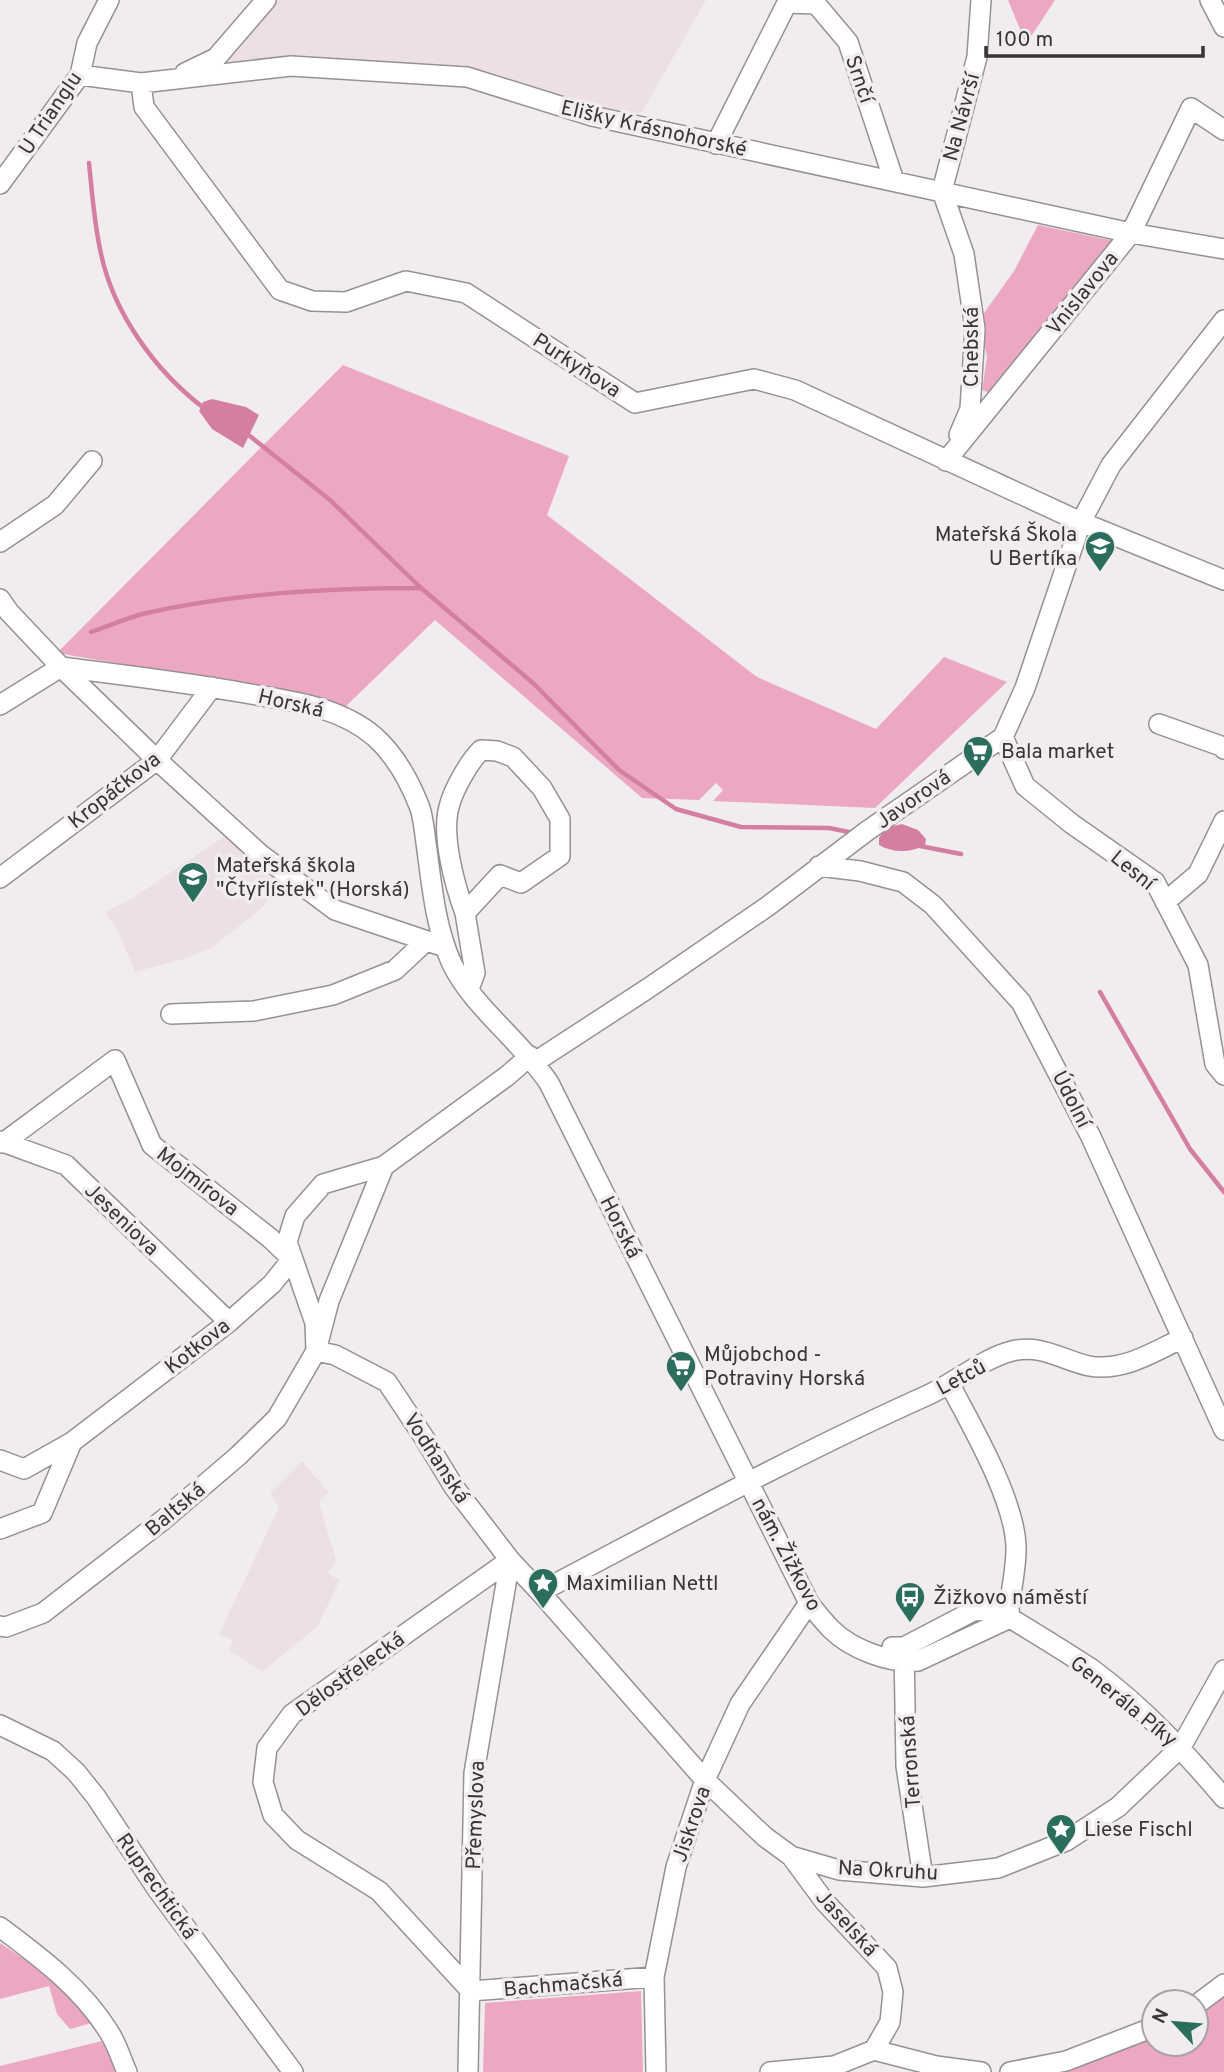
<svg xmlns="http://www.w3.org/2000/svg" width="1224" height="2072" viewBox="0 0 1224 2072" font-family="Overpass,sans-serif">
<rect width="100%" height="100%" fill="#f1edee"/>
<path fill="#ede0e4" d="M277,0H706L642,112L621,117L529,87L232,67L225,59Z
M228,834L285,877L260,910L211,948L187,958L135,972L117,929L105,912L133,898Z
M302,1461L329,1493L319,1502L336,1560L328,1574L340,1580L317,1627L262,1672L229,1650L233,1641L219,1634L279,1507L270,1493Z"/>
<path fill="#eca8c2" d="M1008,0H1055L1026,44Z
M1038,225L1114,241L993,394L982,390L987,357L979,320L1014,271Z
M343,365L569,456L547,515L757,677L876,729L944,657L1007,682L875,808L713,801L723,790L716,783L699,800L642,798L435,620L344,708L256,687L57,653Z
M0,1943L45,1973L92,2023L70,2029L57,2014L49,1986L0,1999Z
M641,1991L643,2072H483L485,2003Z
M1224,1992V2072H1055L1076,2069L1154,2033V2044H1196V2011Z
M102,2041L117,2072H0V2066Z"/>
<path fill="#d47fa2" d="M212,399L246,407L259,415L243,448L212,429L199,411L203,402Z
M902,824L918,830L926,839L925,845C911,853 893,853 879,845V838L885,828Z"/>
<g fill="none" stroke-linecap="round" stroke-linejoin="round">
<path stroke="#d47fa2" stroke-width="4.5" d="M89,163C92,192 94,221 100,249C112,312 155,371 205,409
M246,433L330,500L421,588L533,683L619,770L676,809L741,827L829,828L849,832
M91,632C108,626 125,619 142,614C233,593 328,588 421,588
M920,846L961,854
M1100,992L1190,1149L1224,1192"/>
<g stroke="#969193" stroke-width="22">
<path id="minor" d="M1210,0L1224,27
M185,73L216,58L266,0
M80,75L141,83L291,66L467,77L592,116L1131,233L1224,249
M141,83L144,107L280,290L312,301L346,302L406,281L466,293L635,403L754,379L795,390L1081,522L1224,580
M716,144L787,3L816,4L848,42L894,181
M0,184L80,75L87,43L109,0
M942,191L964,254L975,329L970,409L959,435
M942,191L977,57L981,0
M946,461L1131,233L1191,108L1224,130
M0,542L55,505L92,461
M0,599L9,612L61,667L157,760L260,854L335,910L445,947
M61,667C123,675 184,682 245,693C290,701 339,706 375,737C396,756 410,782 420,808C424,821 425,837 427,850C432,888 436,929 452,964C473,1007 522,1042 549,1083L809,1603C816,1612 823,1621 831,1629C851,1649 890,1664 918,1661L1010,1618
M0,705L61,667
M1159,724L1221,746L1224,749
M1003,737L1025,786L1072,824L1155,882L1198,965L1215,1064L1224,1075
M819,866L860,871L903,882L933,905L1021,1002L1091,1137L1224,1430
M0,878L157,760L212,687
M1165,902L1198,874L1224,821
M465,913C455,886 441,836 449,807C453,790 469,762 481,750L497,751L513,757L542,788L560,819V856L521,883L500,875L465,913L475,973L469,989
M171,1014L254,1011L333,995L395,970L426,941
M535,1062L647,989L768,906L867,831L1003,737L1025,688L1081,522L1111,465L1224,320
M0,1141L66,1165L229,1322
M3,1143L115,1060L152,1145L270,1238L291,1258
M384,1166L323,1184L295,1216L287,1242L315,1323L316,1351L335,1355L387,1382L423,1436L454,1487L510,1560L540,1592L705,1780L765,1837L791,1856L839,1870L923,1877L998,1868L1066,1841L1118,1807L1181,1747L1224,1670
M950,1385C972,1426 1017,1504 1016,1550C1016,1569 1011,1590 1009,1609L1010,1618
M0,1460L24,1469L72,1442L229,1322L272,1284L292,1259
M0,1529L42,1513L72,1442
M510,1560L292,1714L267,1748L263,1782L273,1815L297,1840L379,1891L471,1991L654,1977
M540,1592C669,1524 796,1454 928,1395C954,1383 984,1358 1012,1351C1043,1344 1061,1360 1089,1366C1123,1372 1153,1352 1183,1338
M1010,1618C1038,1635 1066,1652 1093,1670C1143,1707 1184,1751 1224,1798
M0,1626L6,1627L43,1613L163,1520L238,1456L277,1418L316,1351L329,1301L384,1166L507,1076L530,1056
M892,1647H904L973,1611L1009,1609
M904,1647L906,1766L923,1877
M0,1725L53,1751L76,1772L96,1797L157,1889L293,2072
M0,1927C40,1957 82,1988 109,2032C117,2044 121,2059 127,2072
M1196,2005L1224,1984
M874,2050L936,2066L981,2072
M468,2072L474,1773L510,1560
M656,2072L654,1977L676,1867L705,1780L740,1704L809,1603
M770,2072L834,2066L874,2050L890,2022L893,1992L887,1968L825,1902L791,1856
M1010,2072L1066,2061L1154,2027"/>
</g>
<use href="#minor" stroke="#fff" stroke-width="19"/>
</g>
<defs>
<g id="school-pin" transform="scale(1.575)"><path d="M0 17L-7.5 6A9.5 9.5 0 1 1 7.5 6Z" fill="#2c6e5d" stroke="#f1edee"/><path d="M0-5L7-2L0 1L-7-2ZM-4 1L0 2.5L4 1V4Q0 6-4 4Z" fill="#fff"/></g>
<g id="supermarket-pin" transform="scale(1.575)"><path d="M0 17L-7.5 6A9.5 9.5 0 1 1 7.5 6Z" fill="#2c6e5d" stroke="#f1edee"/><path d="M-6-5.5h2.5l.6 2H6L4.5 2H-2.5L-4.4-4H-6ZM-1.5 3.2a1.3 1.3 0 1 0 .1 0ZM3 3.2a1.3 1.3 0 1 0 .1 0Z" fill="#fff"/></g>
<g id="sight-pin" transform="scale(1.575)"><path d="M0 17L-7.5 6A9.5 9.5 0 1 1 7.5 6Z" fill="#2c6e5d" stroke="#f1edee"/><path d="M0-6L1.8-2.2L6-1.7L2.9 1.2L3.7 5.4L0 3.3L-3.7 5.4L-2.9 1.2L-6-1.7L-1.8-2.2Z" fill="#fff"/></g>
<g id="bus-pin" transform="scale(1.575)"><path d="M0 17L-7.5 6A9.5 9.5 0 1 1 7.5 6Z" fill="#2c6e5d" stroke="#f1edee"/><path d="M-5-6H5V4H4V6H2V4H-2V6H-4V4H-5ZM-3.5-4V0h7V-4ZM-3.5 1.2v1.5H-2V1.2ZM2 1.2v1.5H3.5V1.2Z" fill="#fff"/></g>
</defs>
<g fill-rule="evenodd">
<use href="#school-pin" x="1100" y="546"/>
<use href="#supermarket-pin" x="978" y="751"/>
<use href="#school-pin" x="193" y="877"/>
<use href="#supermarket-pin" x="681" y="1366"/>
<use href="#sight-pin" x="543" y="1583"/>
<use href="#bus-pin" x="910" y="1597"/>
<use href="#sight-pin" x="1061" y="1829"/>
</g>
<g text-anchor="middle" stroke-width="7" stroke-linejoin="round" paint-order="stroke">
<g font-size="21" fill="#373536" stroke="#f1edee">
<text transform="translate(860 79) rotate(71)" y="7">Srnčí</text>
<text transform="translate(50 113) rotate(-56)" y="7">U Trianglu</text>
<text transform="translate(961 117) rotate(-75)" y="7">Na Návrší</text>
<text transform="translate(654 128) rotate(13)" y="7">Elišky Krásnohorské</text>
<text transform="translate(1082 293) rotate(-51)" y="7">Vnislavova</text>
<text transform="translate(971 347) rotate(-90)" y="7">Chebská</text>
<text transform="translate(577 365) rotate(33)" y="7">Purkyňova</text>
<text transform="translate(291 703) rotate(13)" y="7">Horská</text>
<text transform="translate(114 790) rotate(-38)" y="7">Kropáčkova</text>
<text transform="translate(913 799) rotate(-35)" y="7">Javorová</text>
<text transform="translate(1133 870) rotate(39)" y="7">Lesní</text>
<text transform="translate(1072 1099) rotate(63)" y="7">Údolní</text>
<text transform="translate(198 1181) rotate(38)" y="7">Mojmírova</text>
<text transform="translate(122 1219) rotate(44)" y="7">Jeseniova</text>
<text transform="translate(621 1227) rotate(63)" y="7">Horská</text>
<text transform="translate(197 1346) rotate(-38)" y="7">Kotkova</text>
<text transform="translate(961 1377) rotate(-28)" y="7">Letců</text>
<text transform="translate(437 1458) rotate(57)" y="7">Vodňanská</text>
<text transform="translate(175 1509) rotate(-40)" y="7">Baltská</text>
<text transform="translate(787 1554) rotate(62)" y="7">nám. Žižkovo</text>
<text transform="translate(350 1674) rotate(-36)" y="7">Dělostřelecká</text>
<text transform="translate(1124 1701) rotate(39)" y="7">Generála Píky</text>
<text transform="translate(910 1762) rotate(-94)" y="7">Terronská</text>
<text transform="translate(475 1815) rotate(-88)" y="7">Přemyslova</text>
<text transform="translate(691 1824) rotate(-71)" y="7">Jiskrova</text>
<text transform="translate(888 1870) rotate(3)" y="7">Na Okruhu</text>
<text transform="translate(157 1886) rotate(55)" y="7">Ruprechtická</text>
<text transform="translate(847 1923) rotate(48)" y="7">Jaselská</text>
<text transform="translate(563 1984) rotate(-5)" y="7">Bachmačská</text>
</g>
<g font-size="21" fill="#373536" stroke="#f1edee" text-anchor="start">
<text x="1077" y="541" text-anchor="end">Mateřská Škola<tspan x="1077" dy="24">U Bertíka</tspan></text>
<text x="1001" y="758">Bala market</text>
<text x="216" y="872">Mateřská škola<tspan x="216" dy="24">"Čtyřlístek" (Horská)</tspan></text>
<text x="704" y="1361">Můjobchod -<tspan x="704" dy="24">Potraviny Horská</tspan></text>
<text x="566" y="1590">Maximilian Nettl</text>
<text x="933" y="1604">Žižkovo náměstí</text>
<text x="1084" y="1836">Liese Fischl</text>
</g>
</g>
<g transform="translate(1175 2023) rotate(296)"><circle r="33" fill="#f1edee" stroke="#a7a3a4" stroke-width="2"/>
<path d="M0-5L12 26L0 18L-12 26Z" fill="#2c6e5d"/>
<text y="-10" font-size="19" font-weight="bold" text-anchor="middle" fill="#373536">N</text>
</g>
<path d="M986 46v10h217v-10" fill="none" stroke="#373536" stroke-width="3.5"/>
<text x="996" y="46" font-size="21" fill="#373536" stroke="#f1edee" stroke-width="5" paint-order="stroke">100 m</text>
</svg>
